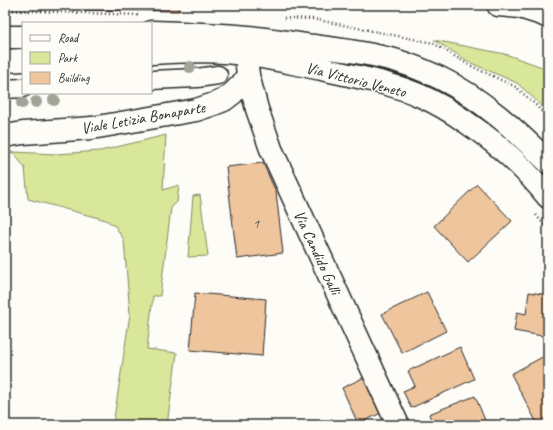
<svg xmlns="http://www.w3.org/2000/svg" width="553" height="430" viewBox="0 0 553 430" font-family="Caveat,sans-serif">
<rect width="100%" height="100%" fill="#fdfcf7"/>
<filter id="ink" filterUnits="userSpaceOnUse"><feTurbulence type="fractalNoise" baseFrequency=".025" numOctaves="2"/><feDisplacementMap in="SourceGraphic" scale="8" xChannelSelector="R" yChannelSelector="G"/><feConvolveMatrix kernelMatrix="1 2 1 2 8 2 1 2 1" color-interpolation-filters="sRGB"/></filter>
<g filter="url(#ink)">
<path fill="#d9e79a" stroke="#828962" d="M5,5H84L83,10Z
M434,40L505,54L548,69V114L540,104L517,83L471,63Z
M166,135L163,190L179,185L177,202L171,208L160,296H153L147,349L177,353L167,425H113L130,314L124,240L115,226L106,220L28,199L25,168L13,152L5,158V153L12,152L57,154L100,151Z
M200,195L208,256L188,257L193,196Z"/>
<path fill="#eec59d" stroke="#2b2b2b" d="M84,5H179V11L83,10Z
M263,163L276,192L283,253L237,259L226,167Z
M477,184L512,221L468,262L434,226Z
M427,292L446,331L402,353L382,314Z
M529,292L548,295V337L514,331L517,312L526,314Z
M195,293L266,299L262,356L190,350Z
M460,347L474,379L411,408L403,391L415,386L408,371Z
M548,354V422L542,425H538L511,374Z
M365,377L381,413L358,424L342,388Z
M475,396L487,425H433L429,414Z"/>
<g fill="none" stroke-linecap="round" stroke-linejoin="round">
<g stroke="#2b2b2b" stroke-width="21">
<path id="pedestrian" d="M151,80L197,78L218,75
M5,89L23,88"/>
</g>
<g stroke="#2b2b2b" stroke-width="25">
<path id="minor" d="M498,5L520,7L542,14L548,17
M248,75L257,109L271,149L398,425
M5,136L23,133L92,128L196,110L214,104L224,100L233,93L242,84L248,75L247,66"/>
</g>
<g stroke="#2b2b2b" stroke-width="25">
<path id="secondary" d="M151,32C183,33 216,34 248,37C270,39 292,43 314,46C338,49 363,52 386,58C405,62 423,70 440,78C481,98 516,130 548,162
M5,37H23
M151,53C175,52 200,50 224,52C257,54 290,63 322,69C355,77 390,82 421,96C437,103 452,112 466,122C497,143 525,168 548,197
M5,61L23,60"/>
</g>
<path stroke="#2b2b2b" stroke-width="2.5" stroke-dasharray="1 3" stroke-linecap="butt" d="M74,5V13
M5,10L139,15
M284,18L313,19L433,43L469,65L516,87L537,106L548,120
M536,215L548,230"/>
<use href="#pedestrian" stroke="#fdfcf7" stroke-width="18"/>
<use href="#minor" stroke="#fdfcf7" stroke-width="22"/>
<use href="#secondary" stroke="#fdfcf7" stroke-width="22"/>
</g>
<g fill="#a1a396">
<circle cx="190" cy="67" r="6"/>
<circle cx="54" cy="100" r="6"/>
<circle cx="36" cy="102" r="6"/>
<circle cx="22" cy="103" r="6"/>
</g>
</g>
<g text-anchor="middle" stroke-width="3" stroke-linejoin="round" paint-order="stroke">
<g font-size="14" fill="#5c5248">
<text x="256" y="228">1</text>
</g>
<g font-size="16" fill="#2b2b2b" stroke="#fdfcf7">
<text transform="translate(356 79) rotate(14)" y="6">Via Vittorio Veneto</text>
<text transform="translate(143 117) rotate(-10)" y="6">Viale Letizia Bonaparte</text>
<text transform="translate(318 252) rotate(65)" y="6">Via Candido Galli</text>
</g>
</g>
<rect width="553" height="430" fill="none" stroke="#fdfcf7" stroke-width="20"/>
<rect x="10" y="10" width="533" height="410" fill="none" stroke="#2b2b2b" stroke-width="1.5" filter="url(#ink)"/>
<rect x="22" y="22" width="130" height="72" fill="#fdfcf7" stroke="#a9a8a5"/>
<rect x="30" y="35" width="20" height="6" fill="#fdfcf7" stroke="#a9a8a5"/>
<text x="58" y="42" font-size="12" fill="#2b2b2b">Road</text>
<rect x="30" y="52" width="20" height="12" fill="#d9e79a" stroke="#a9a8a5"/>
<text x="58" y="62" font-size="12" fill="#2b2b2b">Park</text>
<rect x="30" y="72" width="20" height="12" fill="#eec59d" stroke="#a9a8a5"/>
<text x="58" y="82" font-size="12" fill="#2b2b2b">Building</text>
</svg>
